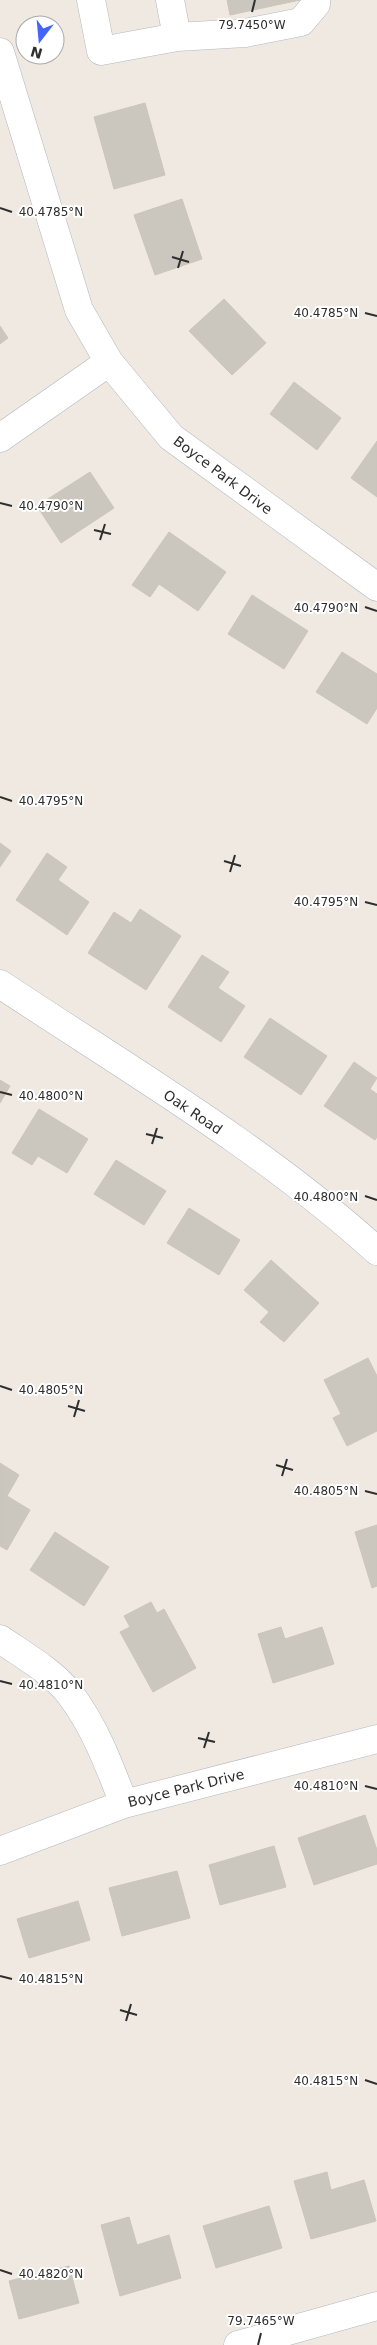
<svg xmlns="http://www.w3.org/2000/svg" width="377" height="2345" viewBox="0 0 377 2345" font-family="'DejaVu Sans',sans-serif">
<rect width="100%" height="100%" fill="#efe9e1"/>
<path fill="#cbc7bf" stroke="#cbc5ba" d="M227,0H300L230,15Z
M145,103L165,175L114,189L94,117Z
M182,199L202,259L155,275L134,215Z
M224,299L266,343L232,375L189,331Z
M0,326L8,338L0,344Z
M294,382L341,418L317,450L270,414Z
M377,441V497L351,478Z
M90,472L114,508L61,543L37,506Z
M169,532L226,572L198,611L159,584L150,597L132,585Z
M252,595L308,631L284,669L228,634Z
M342,652L377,674V708L367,724L316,692Z
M0,843L11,851L0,867Z
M47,853L67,867L58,880L89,902L67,935L16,900Z
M140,909L181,936L146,990L88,953L114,912L131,923Z
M202,955L229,972L218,988L245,1006L221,1042L168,1007Z
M270,1018L327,1056L301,1095L244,1057Z
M354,1062L377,1078L370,1089L377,1094V1137L375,1140L324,1106Z
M0,1080L10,1086L0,1103Z
M39,1109L88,1139L67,1173L38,1156L32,1165L12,1153Z
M116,1160L166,1191L144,1225L94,1194Z
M189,1208L240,1240L219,1275L167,1243Z
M271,1260L319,1303L284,1342L260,1322L269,1312L244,1290Z
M368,1358L377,1376V1431L347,1446L333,1418L341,1414L324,1380Z
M0,1463L19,1475L7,1496L30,1510L7,1550L0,1546Z
M377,1525V1586L372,1588L355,1532Z
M55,1532L109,1567L84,1606L30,1570Z
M151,1602L157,1613L164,1609L196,1668L153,1692L120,1632L130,1627L124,1616Z
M281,1627L285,1639L322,1627L334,1664L273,1683L258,1634Z
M365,1815L377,1850V1864L314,1885L298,1838Z
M274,1846L286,1887L220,1905L209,1865Z
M177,1871L190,1918L122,1936L109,1888Z
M78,1901L90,1940L29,1958L17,1919Z
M327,2172L331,2190L364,2180L376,2221L311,2239L294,2181Z
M269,2206L282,2248L216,2268L203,2226Z
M129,2217L137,2245L169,2235L181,2278L120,2296L101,2225Z
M69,2266L79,2303L19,2319L9,2281Z"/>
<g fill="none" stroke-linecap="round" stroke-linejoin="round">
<g stroke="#b4b7c1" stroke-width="29">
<path id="minor" d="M91,0L101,51L177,37L170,0
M177,37L245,33L301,22L316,4V0
M0,52L79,310L109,362L171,437L377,587
M0,438L109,362
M0,984C128,1069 263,1148 377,1251
M0,1639C23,1655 52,1671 70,1694C95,1727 109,1765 124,1804
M0,1851L124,1804L377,1739
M238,2345L377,2306"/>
</g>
<use href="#minor" stroke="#fff" stroke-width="28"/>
</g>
<path fill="none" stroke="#2e2e2e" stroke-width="2" d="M252,12L255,0M0,208L12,212M172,257L189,262M178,268L183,251M365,313L377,316M0,503L12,506M94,530L111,534M100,540L105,524M365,607L377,611M0,797L12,801M224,861L241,866M230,872L235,855M365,902L377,905M0,1092L12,1095M146,1134L163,1138M152,1144L157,1128M365,1196L377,1200M0,1386L12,1390M68,1406L85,1411M74,1417L79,1400M276,1465L293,1470M282,1476L287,1459M365,1491L377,1494M0,1681L12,1684M198,1738L215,1742M204,1748L209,1732M365,1786L377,1789M0,1976L12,1979M120,2010L137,2015M126,2021L131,2004M365,2080L377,2084M0,2270L12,2274M258,2345L261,2333"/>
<g text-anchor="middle" stroke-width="4" stroke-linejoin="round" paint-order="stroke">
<g font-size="14" fill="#2e2e2e" stroke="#fff">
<text transform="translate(223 475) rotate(37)" y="5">Boyce Park Drive</text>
<text transform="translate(193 1112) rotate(34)" y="5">Oak Road</text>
<text transform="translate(186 1788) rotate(-14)" y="5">Boyce Park Drive</text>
</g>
</g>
<g font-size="12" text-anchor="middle" fill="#2e2e2e" stroke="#fff" stroke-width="4" stroke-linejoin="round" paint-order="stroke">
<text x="252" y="29">79.7450°W</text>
<text x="51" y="216">40.4785°N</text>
<text x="326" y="317">40.4785°N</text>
<text x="51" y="510">40.4790°N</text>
<text x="326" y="612">40.4790°N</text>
<text x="51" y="805">40.4795°N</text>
<text x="326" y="906">40.4795°N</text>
<text x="51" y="1100">40.4800°N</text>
<text x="326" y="1201">40.4800°N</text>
<text x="51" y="1394">40.4805°N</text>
<text x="326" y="1495">40.4805°N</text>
<text x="51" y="1689">40.4810°N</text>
<text x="326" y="1790">40.4810°N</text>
<text x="51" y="1983">40.4815°N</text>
<text x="326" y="2085">40.4815°N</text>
<text x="51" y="2278">40.4820°N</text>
<text x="261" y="2325">79.7465°W</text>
</g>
<g transform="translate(40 40) rotate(196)"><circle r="24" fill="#ffffff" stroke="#ababab"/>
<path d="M0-4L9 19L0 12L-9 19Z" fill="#4264fb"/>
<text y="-8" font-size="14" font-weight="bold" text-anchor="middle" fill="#2e2e2e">N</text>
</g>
</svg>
